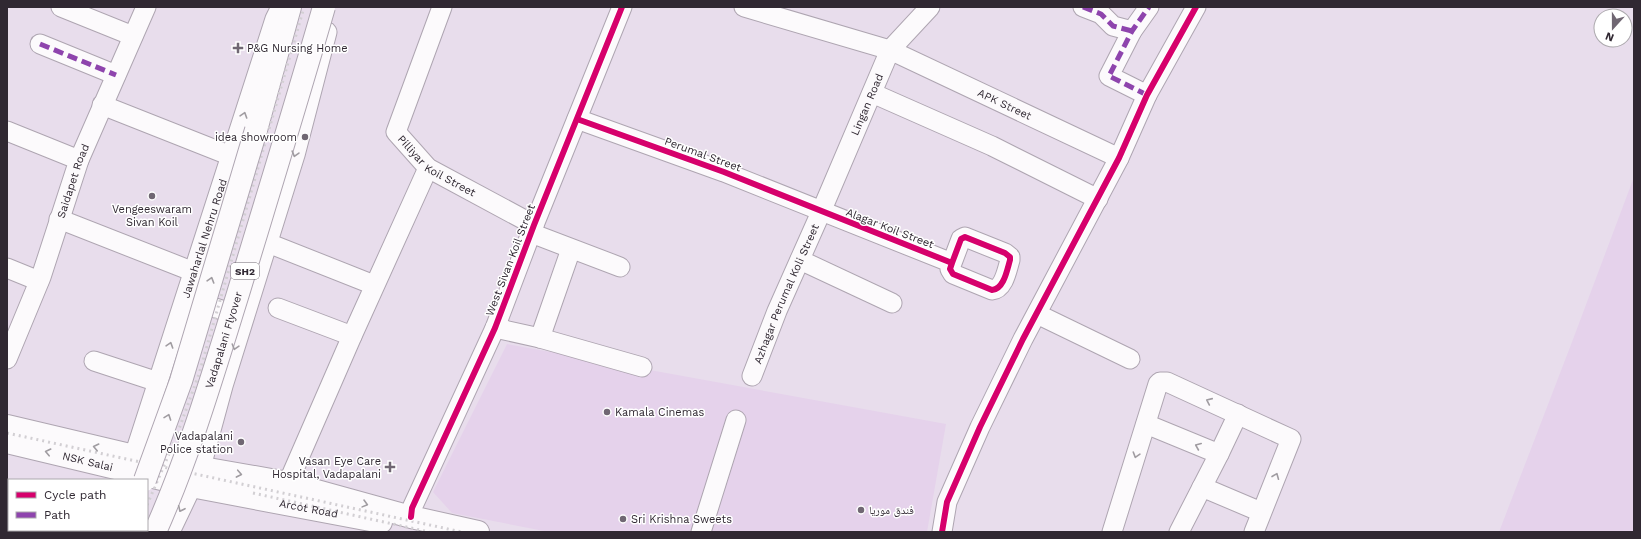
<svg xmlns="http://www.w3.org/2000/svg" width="1641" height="539" viewBox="0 0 1641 539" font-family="'Work Sans','Noto Naskh Arabic',sans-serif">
<rect width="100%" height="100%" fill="#e8ddec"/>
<path fill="#e5d2eb" d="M1634,177V532H1499L1572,342Z
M507,344L946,424L927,532H549L452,513L433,492Z"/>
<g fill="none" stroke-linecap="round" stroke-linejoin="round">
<g stroke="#aea5b1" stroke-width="21">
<g id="minor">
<path d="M61,7L133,36"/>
<path id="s1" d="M442,7L396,132L428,168L534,225"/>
<path id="s2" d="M744,7L890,50L1119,158"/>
<path d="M1083,7L1101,14L1113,26L1132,31"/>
<path d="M40,44L116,75"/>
<path d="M872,93L992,146L1098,199"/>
<path d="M1147,95L1109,76L1132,31L1149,7"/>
<path d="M102,105L231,156"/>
<path d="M577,119L724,172L952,263L950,269L953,274L992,290C1004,289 1007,270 1010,260V257L1005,253L965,237L961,239L952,263"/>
<path d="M7,131L79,160"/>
<path d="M59,219L194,272"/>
<path d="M531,233L620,267"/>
<path d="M268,243L374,285"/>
<path d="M800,260L892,303"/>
<path d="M7,268L39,281"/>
<path d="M190,300L244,317"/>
<path d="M278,308L352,336"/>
<path d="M1037,314L1130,359"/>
<path d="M495,328L540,338L642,367"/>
<path d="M540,338L571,249"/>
<path id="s3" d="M7,359L41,277L79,160L146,7"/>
<path d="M94,361L158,382"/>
<path id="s4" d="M752,376L777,311L821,212L890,50L930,7"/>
<path d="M1146,424L1219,454L1179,532"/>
<path d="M1219,454L1238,414"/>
<path id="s5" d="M128,469L134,456L275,19L281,7"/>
<path d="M288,483L352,336L428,168"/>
<path d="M1202,487L1261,512"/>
<path d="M411,517L412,508L495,328L534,225L622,7"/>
<path d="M106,532L107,530"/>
<path d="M170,532L201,467L223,386L295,155L327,32"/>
<path d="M701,532L736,420"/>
<path d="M942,532L947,502L980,427L1023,339L1119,158L1147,95L1196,7"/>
<path d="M1112,532L1158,384L1160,382H1167L1291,439L1254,532"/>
</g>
</g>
<g stroke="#aea5b1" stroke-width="24">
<g id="major">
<path d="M256,130L290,7"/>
<path d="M7,426L134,456L288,483L411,517L478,532"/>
<path id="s6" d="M7,442L191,486L381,522"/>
<path d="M122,532L123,530"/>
</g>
</g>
<use href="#minor" stroke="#fcfafc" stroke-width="19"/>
<use href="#major" stroke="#fcfafc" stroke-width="22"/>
<path stroke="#d2cfd3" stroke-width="3" stroke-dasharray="2 4" stroke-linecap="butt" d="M7,433L462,532
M253,493L429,532
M147,505L175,440L199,374L304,7
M147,528L177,456L204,386L315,7
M135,532L136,530"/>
<g stroke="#aea5b1" stroke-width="24" stroke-linecap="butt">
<g id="major-bridge">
<path d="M145,480L181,381L256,130"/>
<path id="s7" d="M155,532C189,456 212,377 237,297C266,201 296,104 324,7"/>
</g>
</g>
<use href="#major-bridge" stroke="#fcfafc" stroke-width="22"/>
<path stroke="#8e44ad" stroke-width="5" stroke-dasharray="10 5" stroke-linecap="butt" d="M1083,7L1101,14L1113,26L1132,31
M40,44L116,75
M1147,95L1109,76L1132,31L1149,7"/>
<g stroke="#fff" stroke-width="8">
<path id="cycleway" d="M577,119L724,172L952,263L950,269L953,274L992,290C1004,289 1007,270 1010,260V257L1005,253L965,237L961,239L952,263
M411,517L412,508L495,328L534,225L622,7
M942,532L947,502L980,427L1023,339L1119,158L1147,95L1196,7"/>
</g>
<use href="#cycleway" stroke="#d6006c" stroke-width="6"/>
</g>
<defs><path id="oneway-chevron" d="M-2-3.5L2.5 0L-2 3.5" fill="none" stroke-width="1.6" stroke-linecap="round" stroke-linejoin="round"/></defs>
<g stroke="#a09ca1">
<use href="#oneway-chevron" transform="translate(244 115) rotate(-72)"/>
<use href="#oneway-chevron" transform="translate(295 154) rotate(106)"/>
<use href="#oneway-chevron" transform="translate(211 280) rotate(-73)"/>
<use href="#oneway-chevron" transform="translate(170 345) rotate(-72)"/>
<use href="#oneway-chevron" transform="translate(235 347) rotate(107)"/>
<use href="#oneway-chevron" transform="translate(1209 401) rotate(-156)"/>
<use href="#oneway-chevron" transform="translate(168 417) rotate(-70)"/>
<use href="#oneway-chevron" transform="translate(1198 446) rotate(-157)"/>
<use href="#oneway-chevron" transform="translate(96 447) rotate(-167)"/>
<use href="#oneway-chevron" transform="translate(48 452) rotate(-167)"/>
<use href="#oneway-chevron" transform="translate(1136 455) rotate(107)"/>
<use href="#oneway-chevron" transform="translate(239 474) rotate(11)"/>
<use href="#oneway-chevron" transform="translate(1276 476) rotate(-68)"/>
<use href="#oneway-chevron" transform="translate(365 504) rotate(15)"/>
<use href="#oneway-chevron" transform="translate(181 509) rotate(115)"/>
</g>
<g fill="#706773" stroke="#fff" stroke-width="1.5">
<path d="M236 42h4v4h4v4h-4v4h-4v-4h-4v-4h4z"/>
<circle cx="305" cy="137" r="4"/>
<circle cx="152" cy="196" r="4"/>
<circle cx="607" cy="412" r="4"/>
<circle cx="241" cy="442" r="4"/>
<path d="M388 461h4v4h4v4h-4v4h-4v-4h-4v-4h4z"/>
<circle cx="861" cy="510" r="4"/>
<circle cx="623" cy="519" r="4"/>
</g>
<g text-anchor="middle" stroke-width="3" stroke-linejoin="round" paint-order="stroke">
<rect fill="#fff" stroke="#6e6870" stroke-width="1" x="231" y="263" width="28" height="16" rx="3"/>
<g font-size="10" font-weight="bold" fill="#302832">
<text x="245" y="275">SH2</text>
</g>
<g font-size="11" fill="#302832" stroke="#fff" text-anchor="start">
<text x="247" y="52">P&amp;G Nursing Home</text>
<text x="297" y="141" text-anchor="end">idea showroom</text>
<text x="152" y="213" text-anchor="middle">Vengeeswaram<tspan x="152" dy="13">Sivan Koil</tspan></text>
<text x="615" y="416">Kamala Cinemas</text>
<text x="233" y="440" text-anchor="end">Vadapalani<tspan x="233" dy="13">Police station</tspan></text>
<text x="381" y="465" text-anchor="end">Vasan Eye Care<tspan x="381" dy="13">Hospital, Vadapalani</tspan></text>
<text x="869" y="514">فندق موريا</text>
<text x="631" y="523">Sri Krishna Sweets</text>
</g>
<g font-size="11" fill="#302832" stroke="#fff">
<text dy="4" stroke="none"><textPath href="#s4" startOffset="295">Lingan Road</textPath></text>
<text dy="4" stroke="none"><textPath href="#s2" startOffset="279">APK Street</textPath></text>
<text transform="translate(703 154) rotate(20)" y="4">Perumal Street</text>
<text dy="4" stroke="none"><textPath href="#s1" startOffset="187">Pilliyar Koil Street</textPath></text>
<text dy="4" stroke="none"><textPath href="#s3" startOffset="190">Saidapet Road</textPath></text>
<text transform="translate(890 228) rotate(21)" y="4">Alagar Koil Street</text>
<text dy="4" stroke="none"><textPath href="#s5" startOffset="243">Jawaharlal Nehru Road</textPath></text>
<text transform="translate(510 260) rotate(-69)" y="4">West Sivan Koil Street</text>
<text dy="4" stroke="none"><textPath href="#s4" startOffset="89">Azhagar Perumal Koli Street</textPath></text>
<text dy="4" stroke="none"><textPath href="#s7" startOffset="204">Vadapalani Flyover</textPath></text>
<text dy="4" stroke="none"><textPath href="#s6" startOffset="83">NSK Salai</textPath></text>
<text dy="4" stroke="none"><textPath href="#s6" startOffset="309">Arcot Road</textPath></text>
</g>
</g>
<rect width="1641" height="539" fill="none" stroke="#302832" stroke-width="16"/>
<rect x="8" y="479" width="140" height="52" fill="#ffffff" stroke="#aca9ad"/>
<rect x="16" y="492" width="20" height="6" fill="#d6006c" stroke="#aca9ad"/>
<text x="44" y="499" font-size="12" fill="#302832">Cycle path</text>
<rect x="16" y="512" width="20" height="6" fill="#8e44ad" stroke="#aca9ad"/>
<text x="44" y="519" font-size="12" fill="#302832">Path</text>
<g transform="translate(1613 28) rotate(201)"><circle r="19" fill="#ffffff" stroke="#aca9ad"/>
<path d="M0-3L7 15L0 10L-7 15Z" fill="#706773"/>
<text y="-6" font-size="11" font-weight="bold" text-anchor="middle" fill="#302832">N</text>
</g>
</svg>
